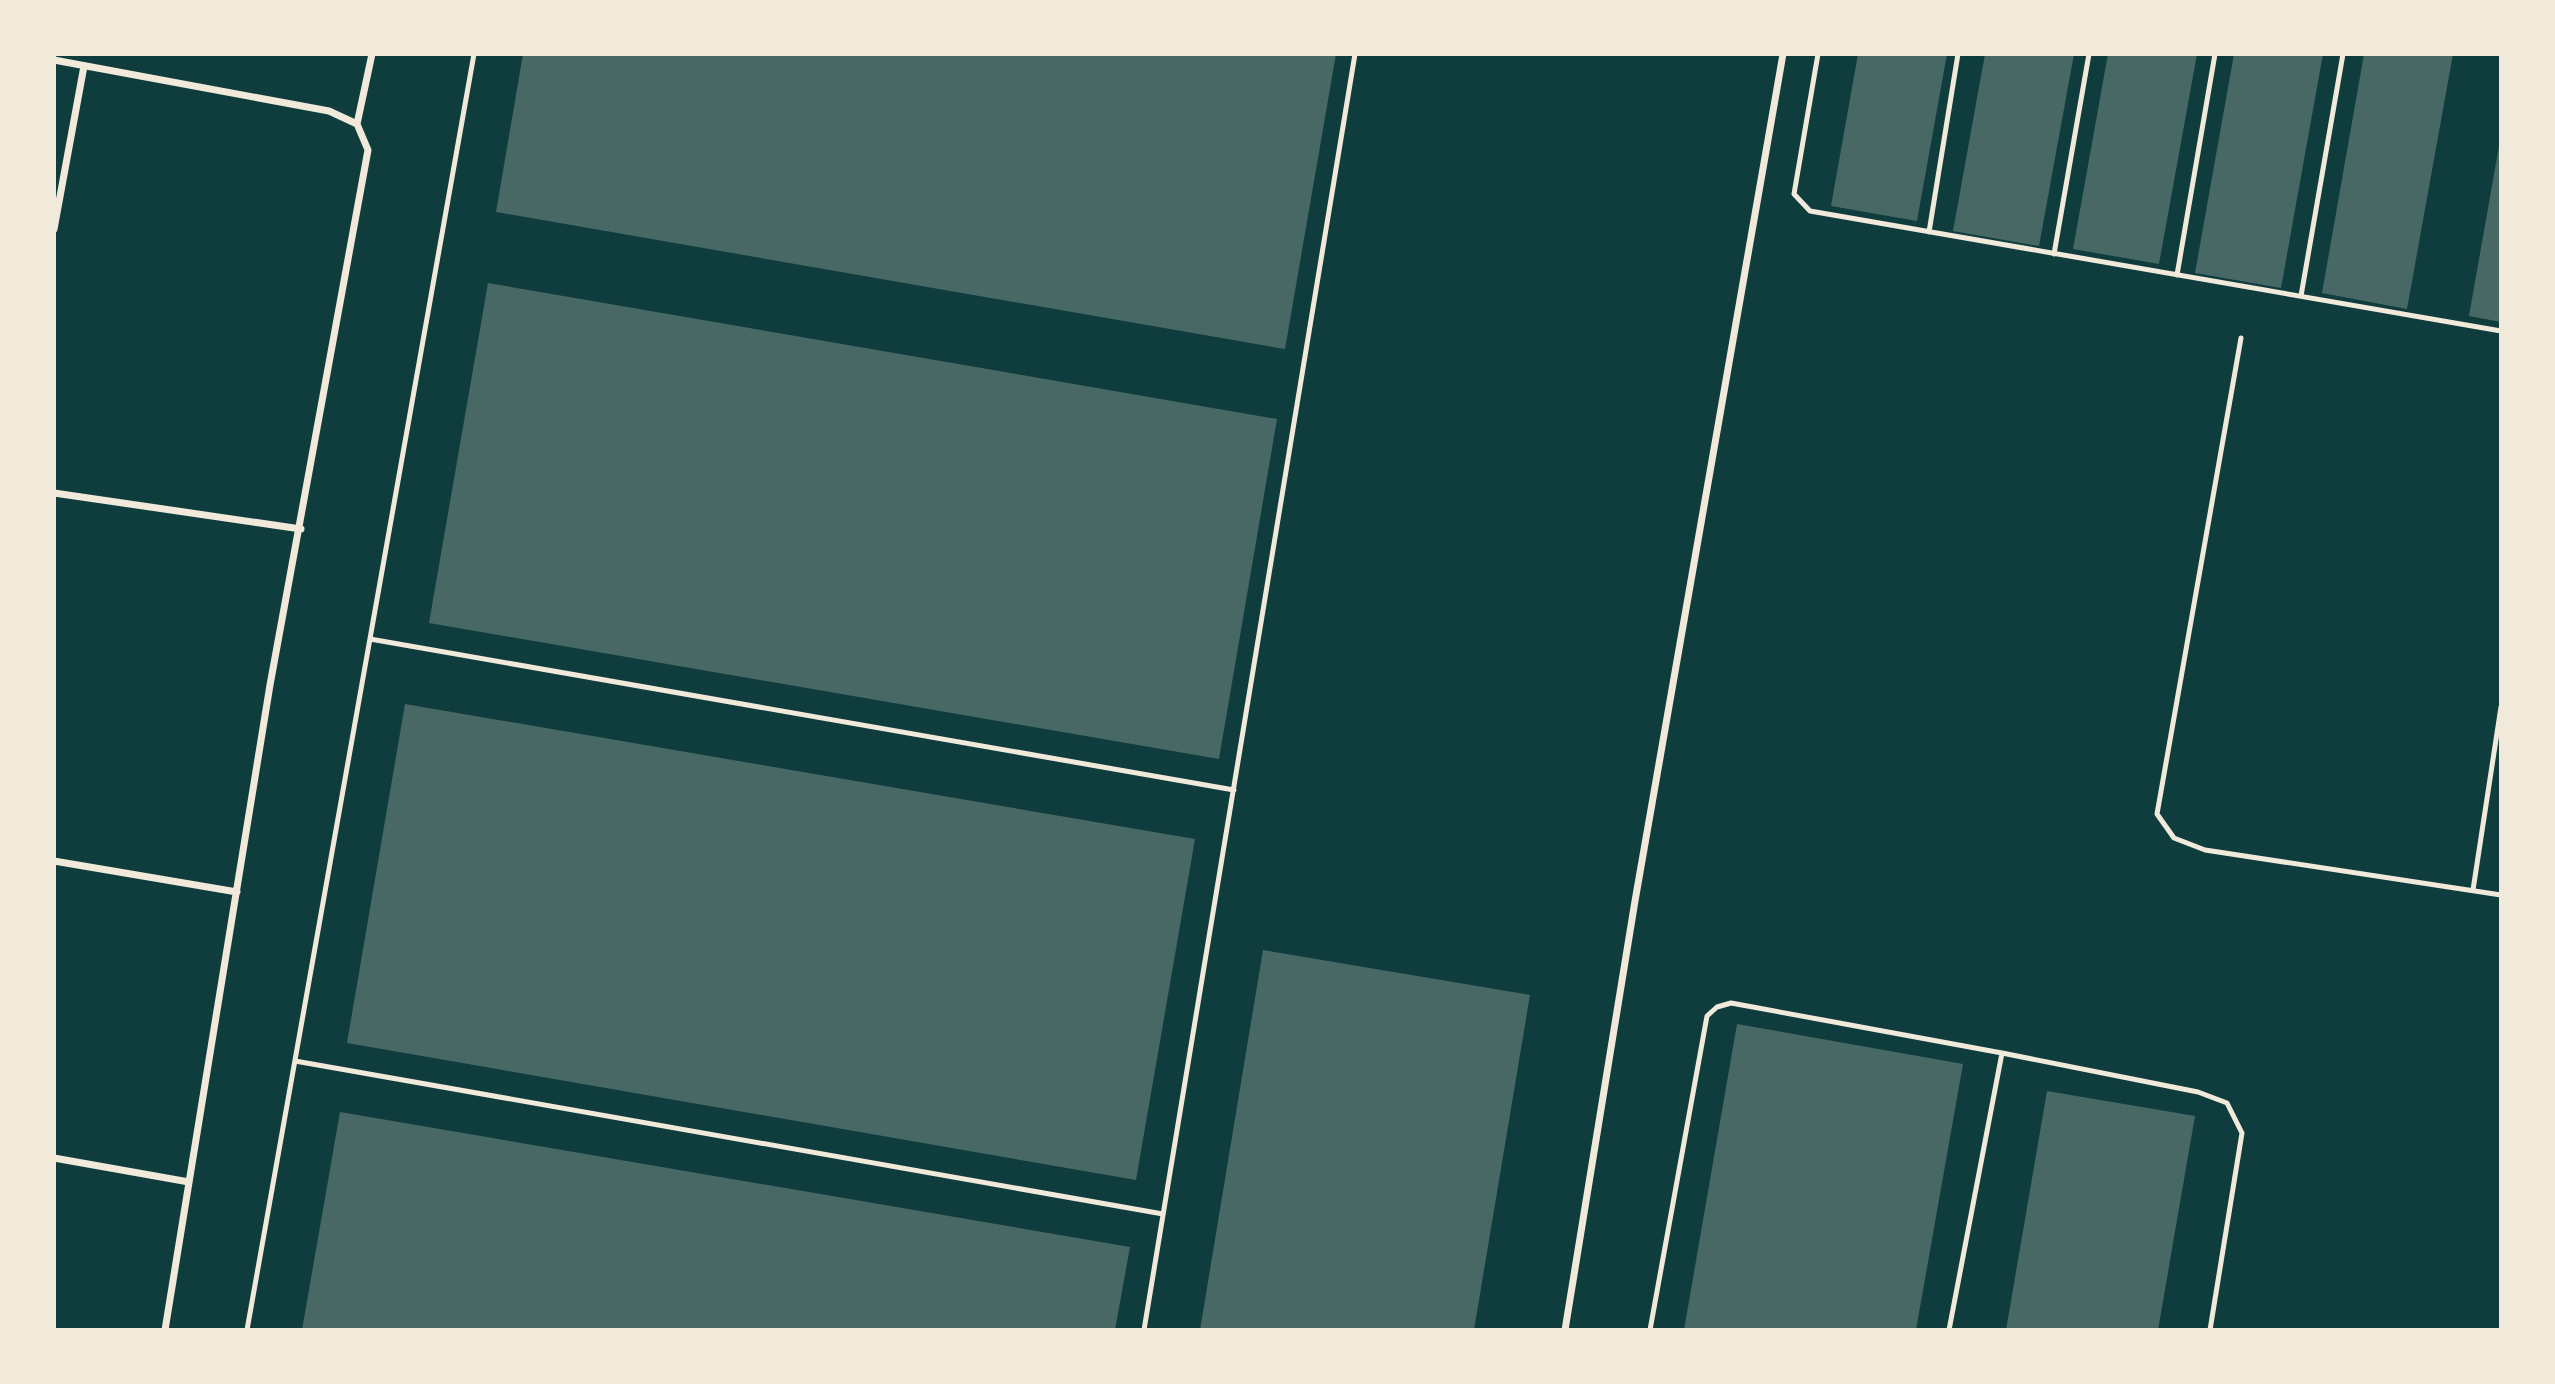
<svg xmlns="http://www.w3.org/2000/svg" width="2555" height="1384" viewBox="0 0 2555 1384" font-family="Karla,sans-serif">
<rect width="100%" height="100%" fill="#0f3d3e"/>
<path fill="#486865" d="M523,54H1336L1285,349L496,212Z
M1858,54H1947L1917,221L1831,206Z
M1985,54H2074L2039,246L1953,231Z
M2108,54H2197L2159,264L2073,249Z
M2234,54H2323L2281,288L2195,273Z
M2364,54H2453L2407,309L2322,293Z
M2499,146H2501V322L2469,316Z
M488,283L1277,419L1219,759L429,623Z
M405,704L1195,839L1136,1180L347,1043Z
M1263,950L1530,995L1474,1330H1200Z
M1737,1024L1963,1064L1916,1330H1684Z
M2047,1091L2195,1116L2158,1330H2006Z
M340,1112L1130,1247L1115,1330H302Z"/>
<g fill="none" stroke-linecap="round" stroke-linejoin="round">
<path stroke="#f1e9da" stroke-width="5" d="M1818,54L1794,194L1810,211L2501,331
M1929,232L1958,54
M2054,254L2089,54
M2177,275L2215,54
M2301,296L2343,54
M2241,338L2157,814L2174,838L2205,850L2501,895
M370,639L1234,790
M2473,890L2501,707
M2002,1053L2198,1092L2227,1103L2242,1133L2210,1330
M295,1061L1163,1214
M247,1330L474,54
M1144,1330L1355,54
M1650,1330L1707,1016L1717,1007L1731,1003L2002,1053L1949,1330"/>
<path stroke="#f1e9da" stroke-width="7" d="M54,60L329,111L357,124L368,150L270,685L165,1330
M357,124L372,54
M54,229L84,66
M54,493L301,529
M54,861L237,892
M54,1158L189,1182
M1565,1330L1635,901L1783,54"/>
</g>
<rect width="2555" height="1384" fill="none" stroke="#f1e9da" stroke-width="112"/>
</svg>
